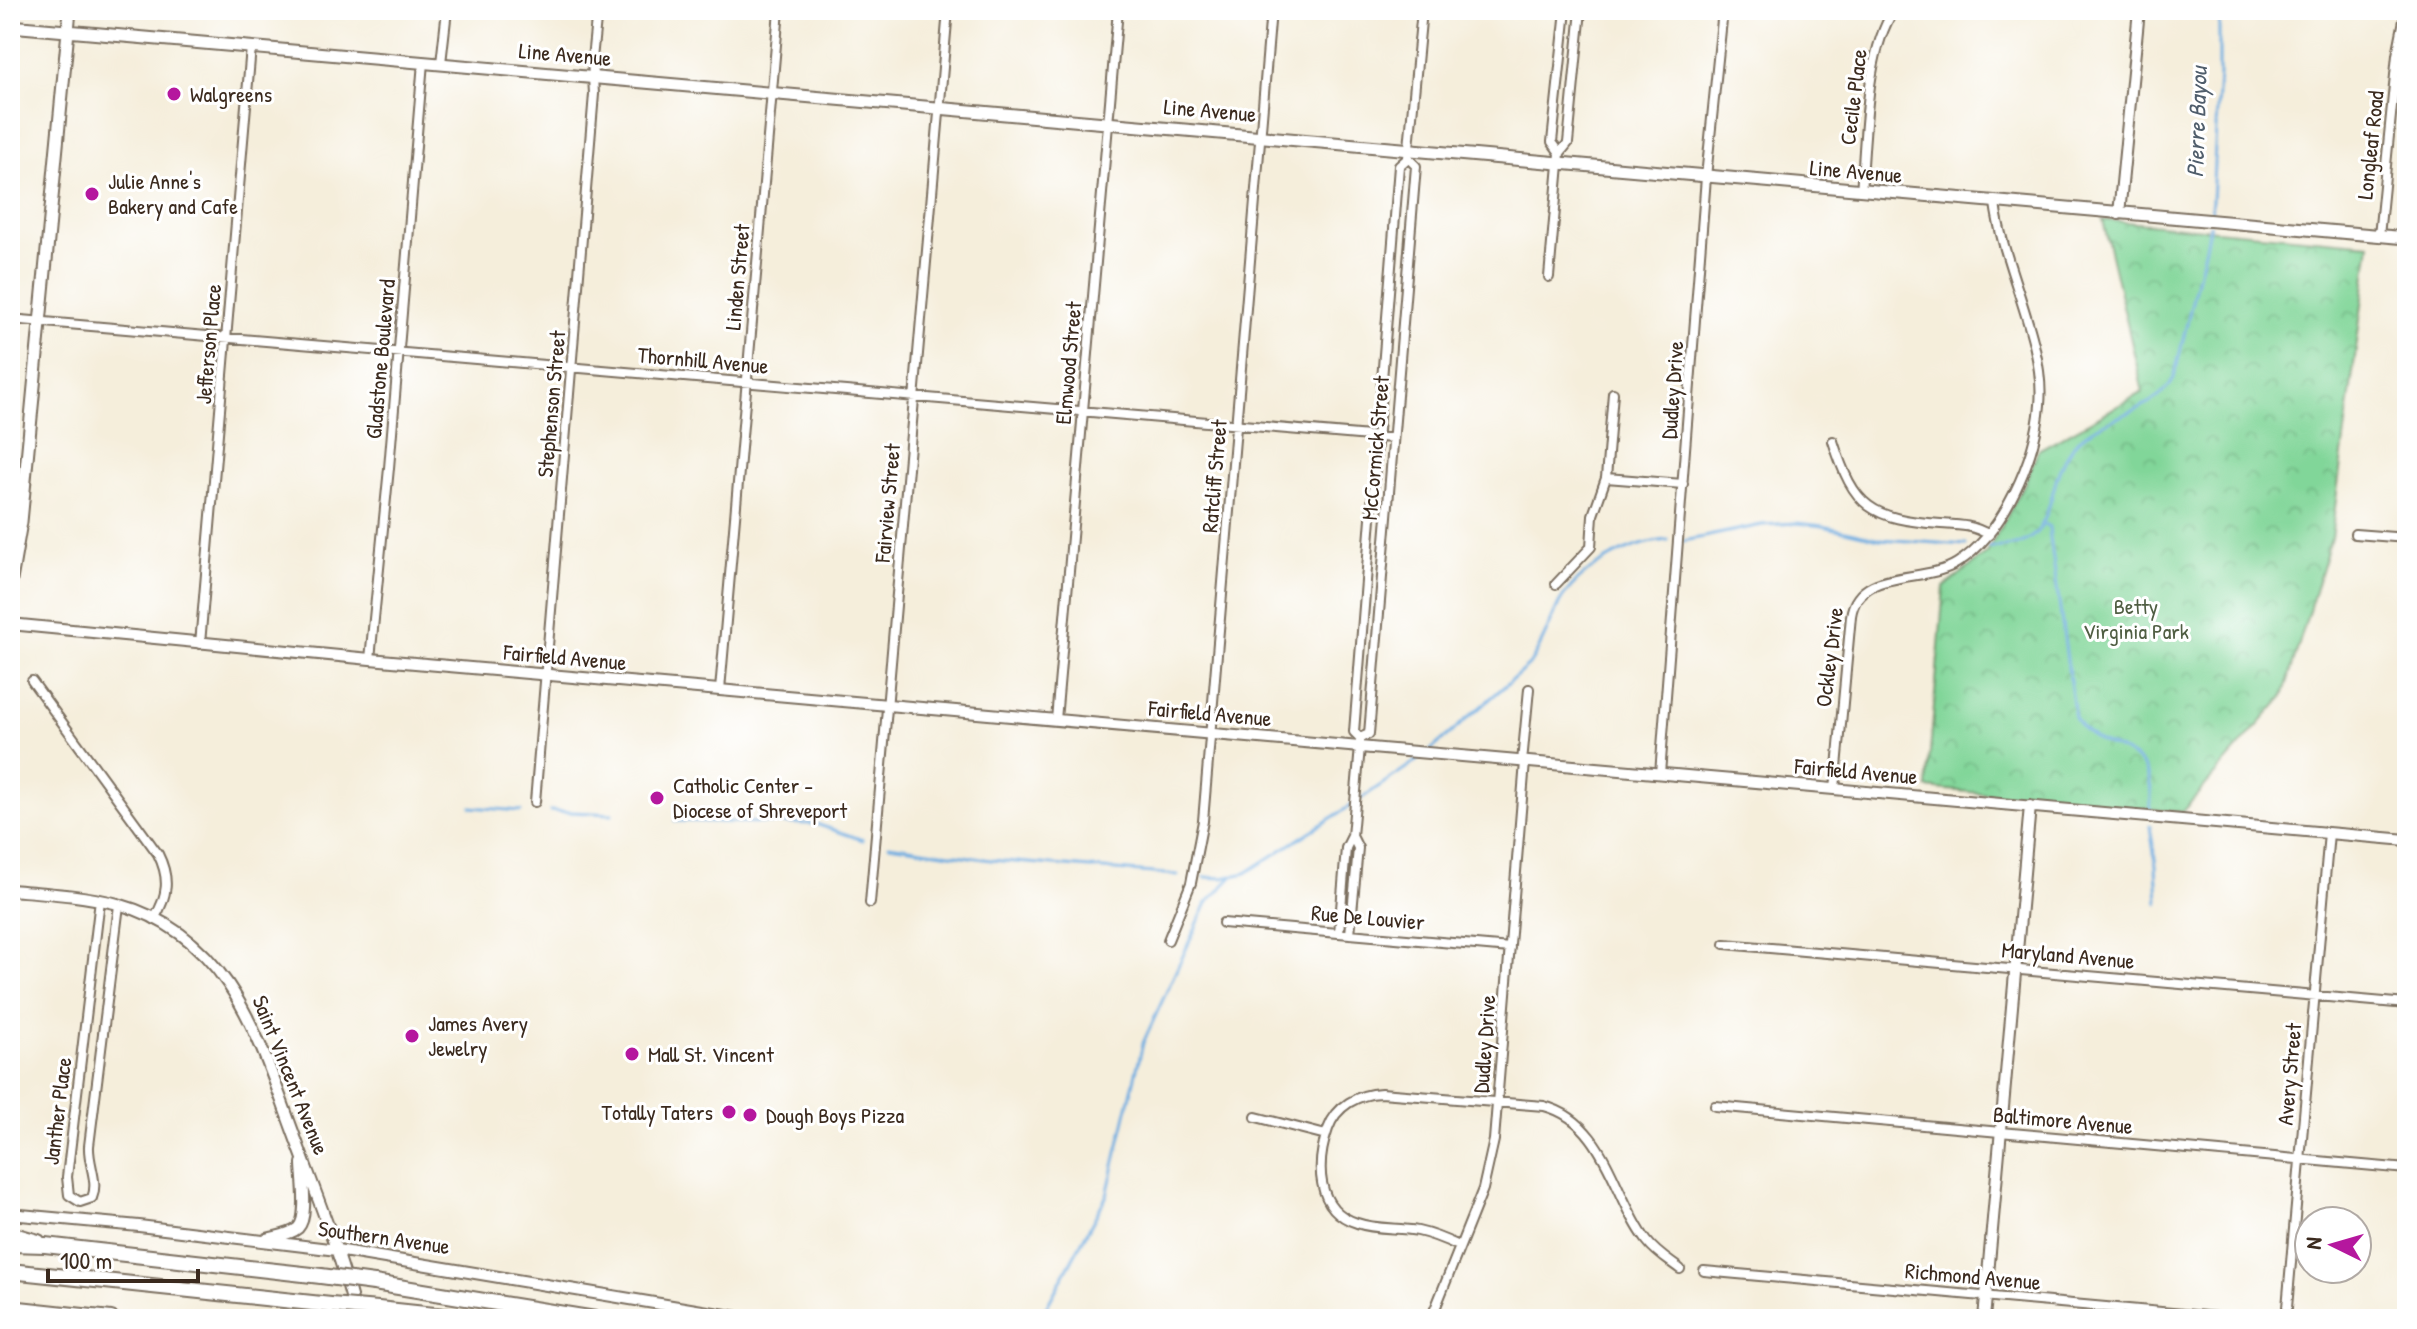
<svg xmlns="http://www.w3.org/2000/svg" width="2417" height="1329" viewBox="0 0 2417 1329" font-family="'Patrick Hand',sans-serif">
<defs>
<pattern id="park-crowns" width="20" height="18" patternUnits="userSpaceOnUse" patternTransform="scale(2)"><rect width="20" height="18" fill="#81d699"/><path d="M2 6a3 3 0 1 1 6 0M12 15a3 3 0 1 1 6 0" fill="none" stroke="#70b883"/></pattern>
</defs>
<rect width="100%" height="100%" fill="#fff"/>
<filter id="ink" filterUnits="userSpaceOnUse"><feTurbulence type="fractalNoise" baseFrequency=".0125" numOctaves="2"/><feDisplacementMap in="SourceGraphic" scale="16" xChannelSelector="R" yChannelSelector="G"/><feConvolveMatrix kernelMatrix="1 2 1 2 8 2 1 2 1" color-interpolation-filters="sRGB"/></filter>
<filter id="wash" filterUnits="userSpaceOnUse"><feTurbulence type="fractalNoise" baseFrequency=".006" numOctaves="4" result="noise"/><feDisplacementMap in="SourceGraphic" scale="32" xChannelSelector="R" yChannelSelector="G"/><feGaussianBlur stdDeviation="1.8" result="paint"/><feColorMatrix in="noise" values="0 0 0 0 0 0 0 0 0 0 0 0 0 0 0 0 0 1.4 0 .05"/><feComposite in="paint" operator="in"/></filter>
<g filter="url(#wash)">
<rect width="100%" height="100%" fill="#f5eedb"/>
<path fill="url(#park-crowns)" stroke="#5e805c" stroke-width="2" d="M2103,220L2370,244L2331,538L2283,697L2182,812L1927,788L1944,587L1987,553L2026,481L2038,450L2143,392Z"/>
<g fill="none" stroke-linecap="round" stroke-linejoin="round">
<path stroke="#6fade1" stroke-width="3" d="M2211,218L2219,74V10
M2044,524L2049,527L2050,537L2075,718C2097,759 2160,738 2150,809
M1684,541L1762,525L1797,523L1823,526L1880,539L1966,545
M1989,547C2062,551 2041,491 2070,450C2095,413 2152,418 2174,378L2210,225
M1431,750L1529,665C1542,646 1549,625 1559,604C1578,569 1629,543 1668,540
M1359,800L1422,757
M471,807L521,811
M550,811L612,814
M675,821L816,824L863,840
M2150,826L2156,866L2158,903
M889,845L991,860L1178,875
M1205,877L1223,878L1246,873L1353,804
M1040,1319L1107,1195L1143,1043L1207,903L1233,876"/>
</g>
</g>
<g filter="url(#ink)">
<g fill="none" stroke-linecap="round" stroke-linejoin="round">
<g stroke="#7c6f60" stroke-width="12">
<path id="minor" d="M441,63L447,10
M1560,153L1552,142L1566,10
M1861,191C1866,139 1865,53 1894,10
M2379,236L2397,55L2406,10
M1549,277L1560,153L1568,143L1581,10
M10,319L1393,438
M1833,441C1854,508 1871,519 1941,524C1959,525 1973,525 1989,535
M1606,478L1683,484
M2355,534L2407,538
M1556,584L1591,547L1593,515L1606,478L1613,393
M200,644L251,47
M370,659L389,468L423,62
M32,681L158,854C170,878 168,896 154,919
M720,690L779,10
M1056,720L1118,10
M1360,738L1369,734L1416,166L1408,158
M1522,762L1529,689
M1660,774L1706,177L1723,10
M1835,789L1851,616C1858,567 1924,584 1957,563C2003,535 2036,457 2040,405C2046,343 2003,268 1995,203
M535,802L594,94L592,59L597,10
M100,900L67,1177L69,1195L80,1202L92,1198C99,1182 88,1164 89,1146L119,905
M870,903L948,10
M1223,923L1510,948
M1339,933L1346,848L1352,836L1360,747V738L1354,732L1399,166L1408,158L1422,10
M1350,934L1358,848L1352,836
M1168,940L1191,883L1203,821L1271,10
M1725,944L2407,1004
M1715,1106L2407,1169
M1256,1117L1326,1135
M1459,1246C1446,1240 1432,1234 1418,1231C1398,1227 1376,1230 1357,1223C1315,1210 1316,1163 1328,1129C1336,1106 1358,1094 1381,1093L1544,1106C1606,1122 1613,1196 1647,1241C1656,1253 1668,1260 1680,1269
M1704,1271L2239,1319
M1431,1319L1483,1189L1494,1140L1525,762
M2286,1319L2329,833"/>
</g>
<g stroke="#7c6f60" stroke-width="14">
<path id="tertiary" d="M2119,214L2139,10
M10,624L370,659L2407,840
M10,890C46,893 83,895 118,904C229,935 257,1034 292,1129C315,1192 341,1254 357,1319
M10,1214L139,1226L337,1250L750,1319
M267,1239C277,1236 290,1235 298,1228C309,1217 302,1178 302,1163
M1984,1319L2030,806"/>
</g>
<g stroke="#7c6f60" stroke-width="15">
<path id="secondary" d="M10,26L2407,238
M10,586L21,522L70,10"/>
</g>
<g stroke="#7c6f60" stroke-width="18">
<path id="motorway" d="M10,1234L38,1242
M10,1244L45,1245L321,1276
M10,1271L331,1305
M374,1283L595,1319
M10,1308L111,1319
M378,1309L472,1319"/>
</g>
<use href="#minor" stroke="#fff" stroke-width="8"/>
<use href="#tertiary" stroke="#fff" stroke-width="10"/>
<use href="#secondary" stroke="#fff" stroke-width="11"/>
<use href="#motorway" stroke="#fff" stroke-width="14"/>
<g stroke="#7c6f60" stroke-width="18" stroke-linecap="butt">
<path id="motorway-bridge" d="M321,1276L374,1283
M331,1305L378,1309"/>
</g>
<use href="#motorway-bridge" stroke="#fff" stroke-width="14"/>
</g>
</g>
<g fill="#b5179e" stroke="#fff" stroke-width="3">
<circle cx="174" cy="94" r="8"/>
<circle cx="92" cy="194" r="8"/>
<circle cx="657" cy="798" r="8"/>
<circle cx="412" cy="1036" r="8"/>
<circle cx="632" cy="1054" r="8"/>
<circle cx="729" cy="1112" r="8"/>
<circle cx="750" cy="1115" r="8"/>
</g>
<g text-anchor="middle" stroke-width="6" stroke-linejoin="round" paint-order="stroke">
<g font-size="22" fill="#3b2a1e" stroke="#fff">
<text transform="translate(565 54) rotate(5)" y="8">Line Avenue</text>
<text transform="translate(1853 97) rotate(-83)" y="8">Cecile Place</text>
<text transform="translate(1210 110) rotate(5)" y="8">Line Avenue</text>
<text transform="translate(2370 145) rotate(-84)" y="8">Longleaf Road</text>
<text transform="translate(1856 171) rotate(5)" y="8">Line Avenue</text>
<text transform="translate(737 277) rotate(-85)" y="8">Linden Street</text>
<text transform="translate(208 344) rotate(-85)" y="8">Jefferson Place</text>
<text transform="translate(380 359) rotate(-85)" y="8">Gladstone Boulevard</text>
<text transform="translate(703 360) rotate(5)" y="8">Thornhill Avenue</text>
<text transform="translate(1068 363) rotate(-85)" y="8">Elmwood Street</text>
<text transform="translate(1672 390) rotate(-86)" y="8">Dudley Drive</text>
<text transform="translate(551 404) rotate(-85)" y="8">Stephenson Street</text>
<text transform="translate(1375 448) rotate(-85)" y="8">McCormick Street</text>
<text transform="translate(1214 476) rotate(-85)" y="8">Ratcliff Street</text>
<text transform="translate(887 503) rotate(-85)" y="8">Fairview Street</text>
<text transform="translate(565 657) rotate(5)" y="8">Fairfield Avenue</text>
<text transform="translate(1829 657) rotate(-83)" y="8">Ockley Drive</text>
<text transform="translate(1210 713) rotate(5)" y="8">Fairfield Avenue</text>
<text transform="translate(1856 771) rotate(5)" y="8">Fairfield Avenue</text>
<text transform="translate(1368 917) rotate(5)" y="8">Rue De Louvier</text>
<text transform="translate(2068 955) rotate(5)" y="8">Maryland Avenue</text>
<text transform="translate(1484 1044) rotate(-86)" y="8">Dudley Drive</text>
<text transform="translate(2289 1074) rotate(-85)" y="8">Avery Street</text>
<text transform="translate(291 1075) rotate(68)" y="8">Saint Vincent Avenue</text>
<text transform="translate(57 1111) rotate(-83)" y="8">Janther Place</text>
<text transform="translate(2063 1120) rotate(5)" y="8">Baltimore Avenue</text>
<text transform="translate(384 1237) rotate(8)" y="8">Southern Avenue</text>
<text transform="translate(1973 1276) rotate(5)" y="8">Richmond Avenue</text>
</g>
<g font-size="22" fill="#3b2a1e" stroke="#fff" text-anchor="start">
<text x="190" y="102">Walgreens</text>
<text x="108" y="189">Julie Anne's<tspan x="108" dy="25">Bakery and Cafe</tspan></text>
<text x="673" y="793">Catholic Center -<tspan x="673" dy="25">Diocese of Shreveport</tspan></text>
<text x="428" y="1031">James Avery<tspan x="428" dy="25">Jewelry</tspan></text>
<text x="648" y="1062">Mall St. Vincent</text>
<text x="713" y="1120" text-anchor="end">Totally Taters</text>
<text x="766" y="1123">Dough Boys Pizza</text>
</g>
<g font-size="22" fill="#505e43" stroke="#fff">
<text x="2136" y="614">Betty<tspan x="2136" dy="25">Virginia Park</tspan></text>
</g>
<g font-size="24" font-style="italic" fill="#505e6c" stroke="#fff">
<text transform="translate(2197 122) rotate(-88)" y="8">Pierre Bayou</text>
</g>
</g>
<rect width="2417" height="1329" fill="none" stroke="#fff" stroke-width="40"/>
<g transform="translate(2333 1245) rotate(275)"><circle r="38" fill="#ffffff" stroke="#b1aaa5" stroke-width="2"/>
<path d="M0-6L14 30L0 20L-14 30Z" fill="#b5179e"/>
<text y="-12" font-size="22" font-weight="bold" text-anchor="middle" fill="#3b2a1e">N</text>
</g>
<path d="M48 1269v12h150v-12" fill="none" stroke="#3b2a1e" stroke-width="4"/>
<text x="60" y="1269" font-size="24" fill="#3b2a1e" stroke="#ffffff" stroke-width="6" paint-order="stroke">100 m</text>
</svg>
